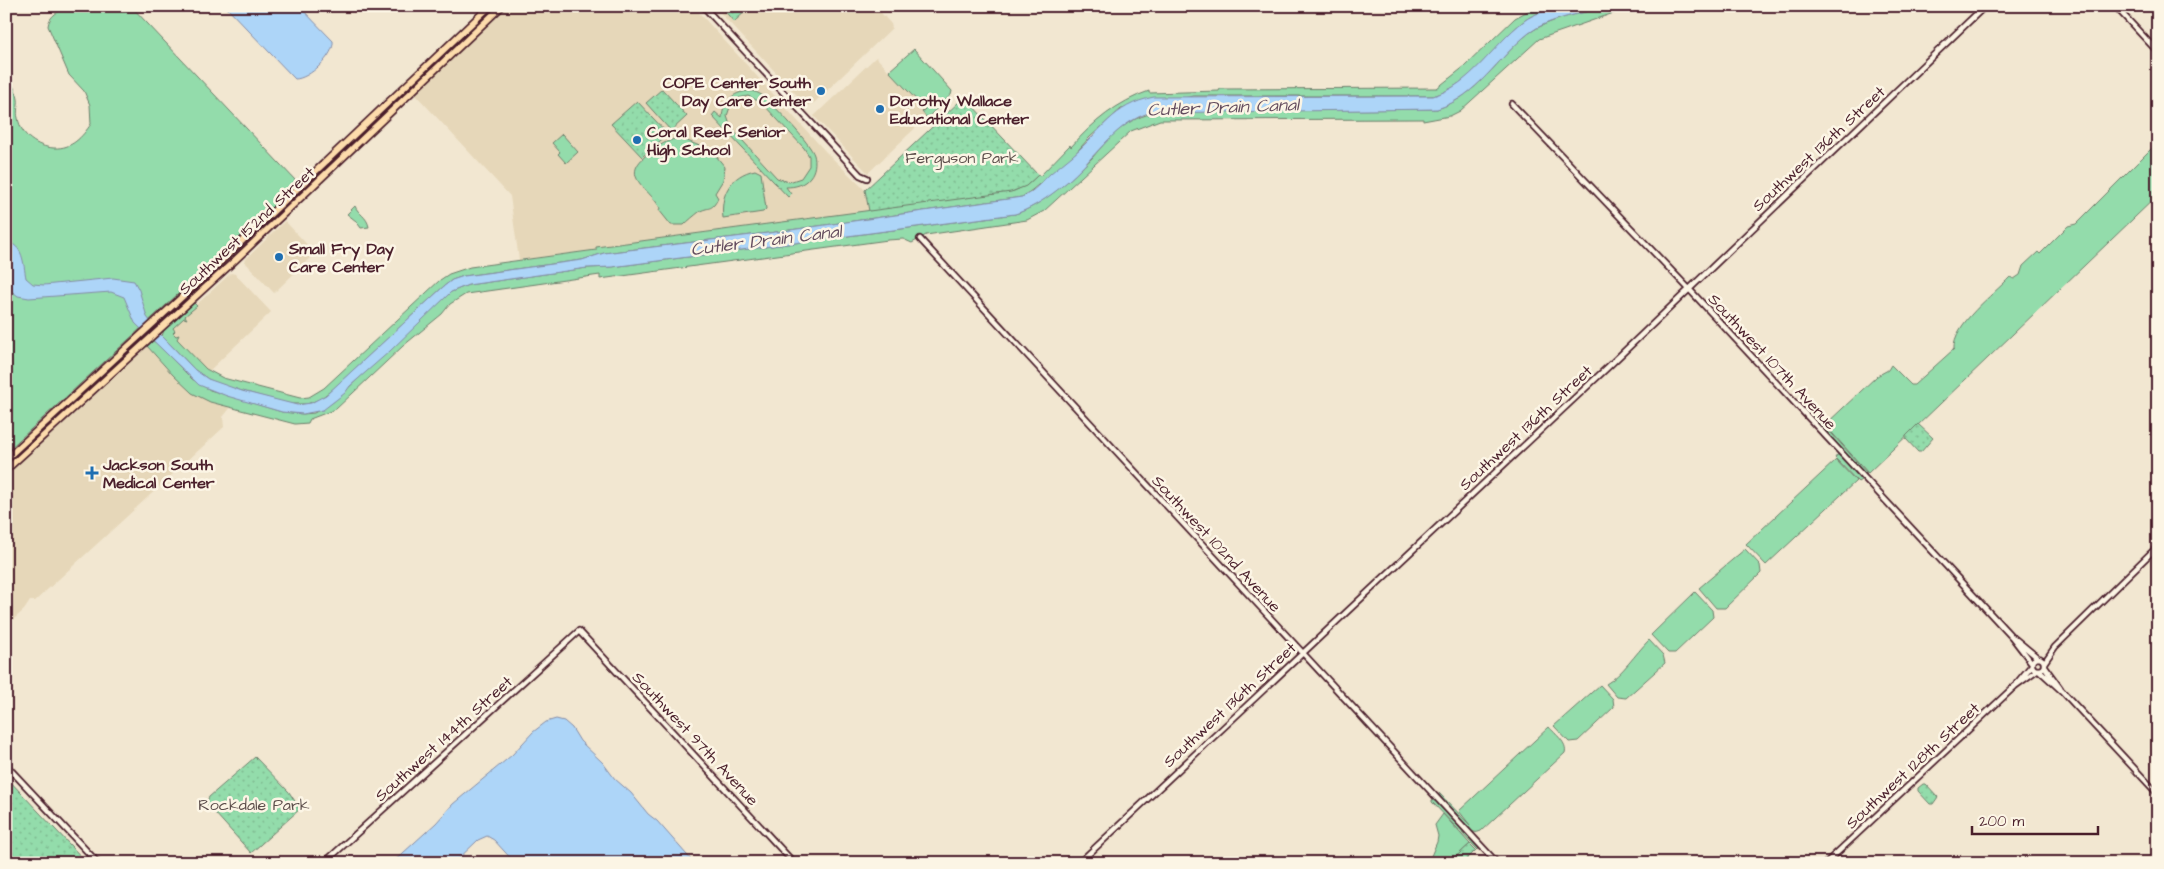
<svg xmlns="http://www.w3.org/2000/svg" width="2164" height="869" viewBox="0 0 2164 869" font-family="'Architects Daughter',sans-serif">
<defs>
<pattern id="park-dots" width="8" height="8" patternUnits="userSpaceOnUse" patternTransform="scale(1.25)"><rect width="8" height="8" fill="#93dcab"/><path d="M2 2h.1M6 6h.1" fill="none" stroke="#80bc93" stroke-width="1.8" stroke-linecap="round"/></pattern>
</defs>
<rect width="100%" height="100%" fill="#f2e7d1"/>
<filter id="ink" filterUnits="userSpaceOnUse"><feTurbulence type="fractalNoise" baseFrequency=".02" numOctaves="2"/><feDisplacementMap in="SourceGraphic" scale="10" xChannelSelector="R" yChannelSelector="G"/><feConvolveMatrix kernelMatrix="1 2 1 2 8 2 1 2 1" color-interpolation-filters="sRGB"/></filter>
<g filter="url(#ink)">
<path fill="#e6d7b9" d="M507,6H693L826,152L865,190L869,211L596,247V250L519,260L510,196L415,94Z
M714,6H875L891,24L892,28L815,102L807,106Z
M914,49L950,88L952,93L868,173L814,116L876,57L889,71Z
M285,221L315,253L274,293L244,261Z
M231,273L235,274L271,312L209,371L196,362L169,330Z
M147,346L173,375L210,402L231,407L223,417L224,427L35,601H30L24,610L6,626V475Z"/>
<path fill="#93dcab" stroke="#6e7e6b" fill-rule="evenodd" d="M68,6H131L296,181L285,191L287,194L6,452V74C10,81 17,91 18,99C19,105 16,112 18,118C21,136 37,147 54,148C72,149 82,137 91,124L90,105L84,91L69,75L48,26C49,15 60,11 68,6Z
M1537,6H1559C1548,11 1534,13 1524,21C1493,45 1472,85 1433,96H1194L1121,109L1089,138L1073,156L1032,190L1022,197L776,232L604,253L582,260L464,276L452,280L443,287L333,389L320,399L307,404H289L221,385L208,379L195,370L162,336L164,330L194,303L197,306L185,316L187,319L184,318L173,328L175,331L173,333L176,336L179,335L177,339L206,369L223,378L300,398L309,397L324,388L440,280L449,274L470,267L596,250V247L1014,191L1027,185L1038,175L1040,176L1070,145L1071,147C1093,122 1117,102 1149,91V93L1219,91L1220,89L1437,88L1465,66L1515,18Z
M1606,6H1634L1539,39L1460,111L1450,116L1423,121V119L1160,120L1131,131L1044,211L1027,220L926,235L912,243L903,239L888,240L600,279V275L466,294L450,304L442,314L403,346L336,409L310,419L308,423L295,424L210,402L192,393L173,375L147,346L153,341L155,342L192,379L210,390L282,412L303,414L314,413L332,403L451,292L468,285L587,268L612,267L1015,214C1041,206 1073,178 1092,158C1112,134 1130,114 1164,112L1437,109C1478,96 1497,58 1529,33C1548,19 1583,13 1606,6Z
M914,49L952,91L951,95L927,118L922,112L925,109L889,71Z
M749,91C754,91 759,93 763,96C773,104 811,144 814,155C816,162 815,171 810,177C804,185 795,187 786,187L791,194L788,197L712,116L715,112L722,118C723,102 732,92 749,91ZM748,96L762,103L804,148L809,156V166L801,178L789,182L777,178L731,128L727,116L730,107L739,98Z
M562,134L578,152L566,163L558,154L560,152L552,143Z
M680,138L712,151L725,167L723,180L715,193L718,198C712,212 708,206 699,212C694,216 689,220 684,225H671L659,210L660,208C648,186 618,177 649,153C658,146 669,139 680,138Z
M2158,142V195L1868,473L1825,425L1877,376L1888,370L1891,365L1911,385H1914L1954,349C1952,325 1994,294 2010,277L2014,279L2020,275L2023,266L2038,252L2040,254L2068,226L2076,224Z
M755,170L761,173L766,209L763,212L723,218C720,194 731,175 755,170Z
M355,206C358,214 367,216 369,227L361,228L356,221L347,214Z
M1808,407L1867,473L1866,475L1809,414L1805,408Z
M1837,455H1840L1861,480L1858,482L1835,458Z
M1836,460L1856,481L1766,565L1746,544Z
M1745,549L1760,565L1761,573L1725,608H1716L1699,588Z
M1695,592L1712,610L1713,617L1675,653H1668L1651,635Z
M1649,640L1663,655L1665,663L1626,698L1617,697L1606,684C1622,675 1635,654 1649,640Z
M1600,685L1613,699L1614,707L1578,741L1569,742L1554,726Z
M1549,727C1555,734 1568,743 1565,753L1481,831C1478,832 1477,833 1474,832C1467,830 1440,800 1439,793L1470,825L1459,811Z
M1432,800L1439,803L1479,847L1478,850L1432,802Z
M1443,814L1470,844L1449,863H1428L1437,842L1438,836L1435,825Z"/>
<path fill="url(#park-dots)" stroke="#6e7e6b" d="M726,6H751L734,22L723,9Z
M662,89L687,116L671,131L646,103Z
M637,101L668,134L642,157L611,124Z
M960,101L965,103L968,101L1038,175L1026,186L1011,192L869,211L865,190Z
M1918,424L1933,438L1921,452H1918L1906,439V436Z
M255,757L289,792L300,809L251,853L206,803L209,797Z
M6,777L87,863H6Z
M1923,784H1926L1938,797L1933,804H1930L1918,791V788Z
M1470,844L1476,850L1463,863H1449Z"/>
<path fill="#add5f8" stroke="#858ca6" d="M225,6H299L333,41C335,55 309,79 295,79Z
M1559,6H1606C1581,15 1550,17 1529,33C1497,58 1478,96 1437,109L1148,113C1123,122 1109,139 1091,158C1073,179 1041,206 1015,214L612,267L587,268L468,285L451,292L390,351L350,386L345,393L323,410L303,414L282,412L227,396L199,385L135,323L124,297L111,292L29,298L18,296L9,289L6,282V242C24,245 23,263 26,278L33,284L44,285L113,278L134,281L139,290L147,317L162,336L195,370L208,379L242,391L297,405L311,403L326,395L443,287L452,280L464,276L582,260L604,253L776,232L1022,197C1034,192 1042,181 1051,173C1058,167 1065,162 1072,156C1102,131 1112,105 1154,97L1433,96C1472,85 1493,44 1524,21C1534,13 1548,11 1559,6Z
M556,719L564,721L572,728L580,741L603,763L615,779L631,793L648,814L657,821L694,863H515L494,840L487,836L478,840L454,863H392L436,823L453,804L512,755L533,732L546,722Z"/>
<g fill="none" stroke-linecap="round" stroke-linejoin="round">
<g stroke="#4a1f2b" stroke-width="8">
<path id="tertiary" d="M703,6L860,175L867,178
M2115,6L2158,52
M1512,104L1689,289L1913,530L2012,637L2032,663
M920,239L1497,863
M2014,638L2038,658
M2032 664a6 6 0 1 1 12 0a6 6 0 1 1-12 0Z
M2044,663L2055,647L2158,546
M2044,666L2060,688
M2039,670L2062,691L2158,794
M2017,683L2032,665
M6,765L98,863
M324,863L579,631L794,863
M1079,863L1609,366L1985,6
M1826,863L2015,686L2037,670"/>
</g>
<g stroke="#4a1f2b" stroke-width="9">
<path id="primary" d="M6,459L221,261L490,6
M6,470L231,264L502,6"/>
</g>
<use href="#tertiary" stroke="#fcf5e5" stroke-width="4.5"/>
<use href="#primary" stroke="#fddcac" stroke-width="5.5"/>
</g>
</g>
<g fill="#1f6fb2" stroke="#fcf5e5" stroke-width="2">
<circle cx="821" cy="91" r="5"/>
<circle cx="880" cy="109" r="5"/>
<circle cx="637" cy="140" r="5"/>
<circle cx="279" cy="257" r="5"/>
<path d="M89.5 465.5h5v5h5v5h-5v5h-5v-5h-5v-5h5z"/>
</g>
<g text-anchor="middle" stroke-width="5" stroke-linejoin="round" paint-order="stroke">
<g font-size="16" font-weight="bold" fill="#4a1f2b" stroke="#fcf5e5" text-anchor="start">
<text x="811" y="88" text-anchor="end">COPE Center South<tspan x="811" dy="18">Day Care Center</tspan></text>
<text x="890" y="106">Dorothy Wallace<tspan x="890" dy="18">Educational Center</tspan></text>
<text x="647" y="137">Coral Reef Senior<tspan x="647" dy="18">High School</tspan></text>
<text x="289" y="254">Small Fry Day<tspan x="289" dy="18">Care Center</tspan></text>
<text x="103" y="470">Jackson South<tspan x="103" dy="18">Medical Center</tspan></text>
</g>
<g font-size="16" fill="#4a1f2b" stroke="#fcf5e5">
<text transform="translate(1818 148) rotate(-43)" y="6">Southwest 136th Street</text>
<text transform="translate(246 230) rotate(-43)" y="6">Southwest 152nd Street</text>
<text transform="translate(1773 361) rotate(47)" y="6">Southwest 107th Avenue</text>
<text transform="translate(1525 427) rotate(-43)" y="6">Southwest 136th Street</text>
<text transform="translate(1217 543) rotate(47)" y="6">Southwest 102nd Avenue</text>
<text transform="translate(1229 704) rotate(-43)" y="6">Southwest 136th Street</text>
<text transform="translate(443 738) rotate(-42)" y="6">Southwest 144th Street</text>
<text transform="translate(696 738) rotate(47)" y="6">Southwest 97th Avenue</text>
<text transform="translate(1912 765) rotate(-43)" y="6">Southwest 128th Street</text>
</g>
<g font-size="16" fill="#5c4e4b" stroke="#fcf5e5">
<text x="962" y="163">Ferguson Park</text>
<text x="254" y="810">Rockdale Park</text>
</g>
<g font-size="18" font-style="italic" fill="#634c5e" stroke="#fcf5e5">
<text transform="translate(1223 107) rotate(-2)" y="6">Cutler Drain Canal</text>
<text transform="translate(766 240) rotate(-7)" y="6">Cutler Drain Canal</text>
</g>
</g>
<rect width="2164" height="869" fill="none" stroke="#fcf5e5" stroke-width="25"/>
<rect x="12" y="12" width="2139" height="844" fill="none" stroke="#4a1f2b" stroke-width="2" filter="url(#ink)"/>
<path d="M1972 826v8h126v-8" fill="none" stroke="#4a1f2b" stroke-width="2.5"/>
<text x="1979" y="826" font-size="15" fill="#4a1f2b" stroke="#fcf5e5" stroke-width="4" paint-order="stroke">200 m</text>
</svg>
